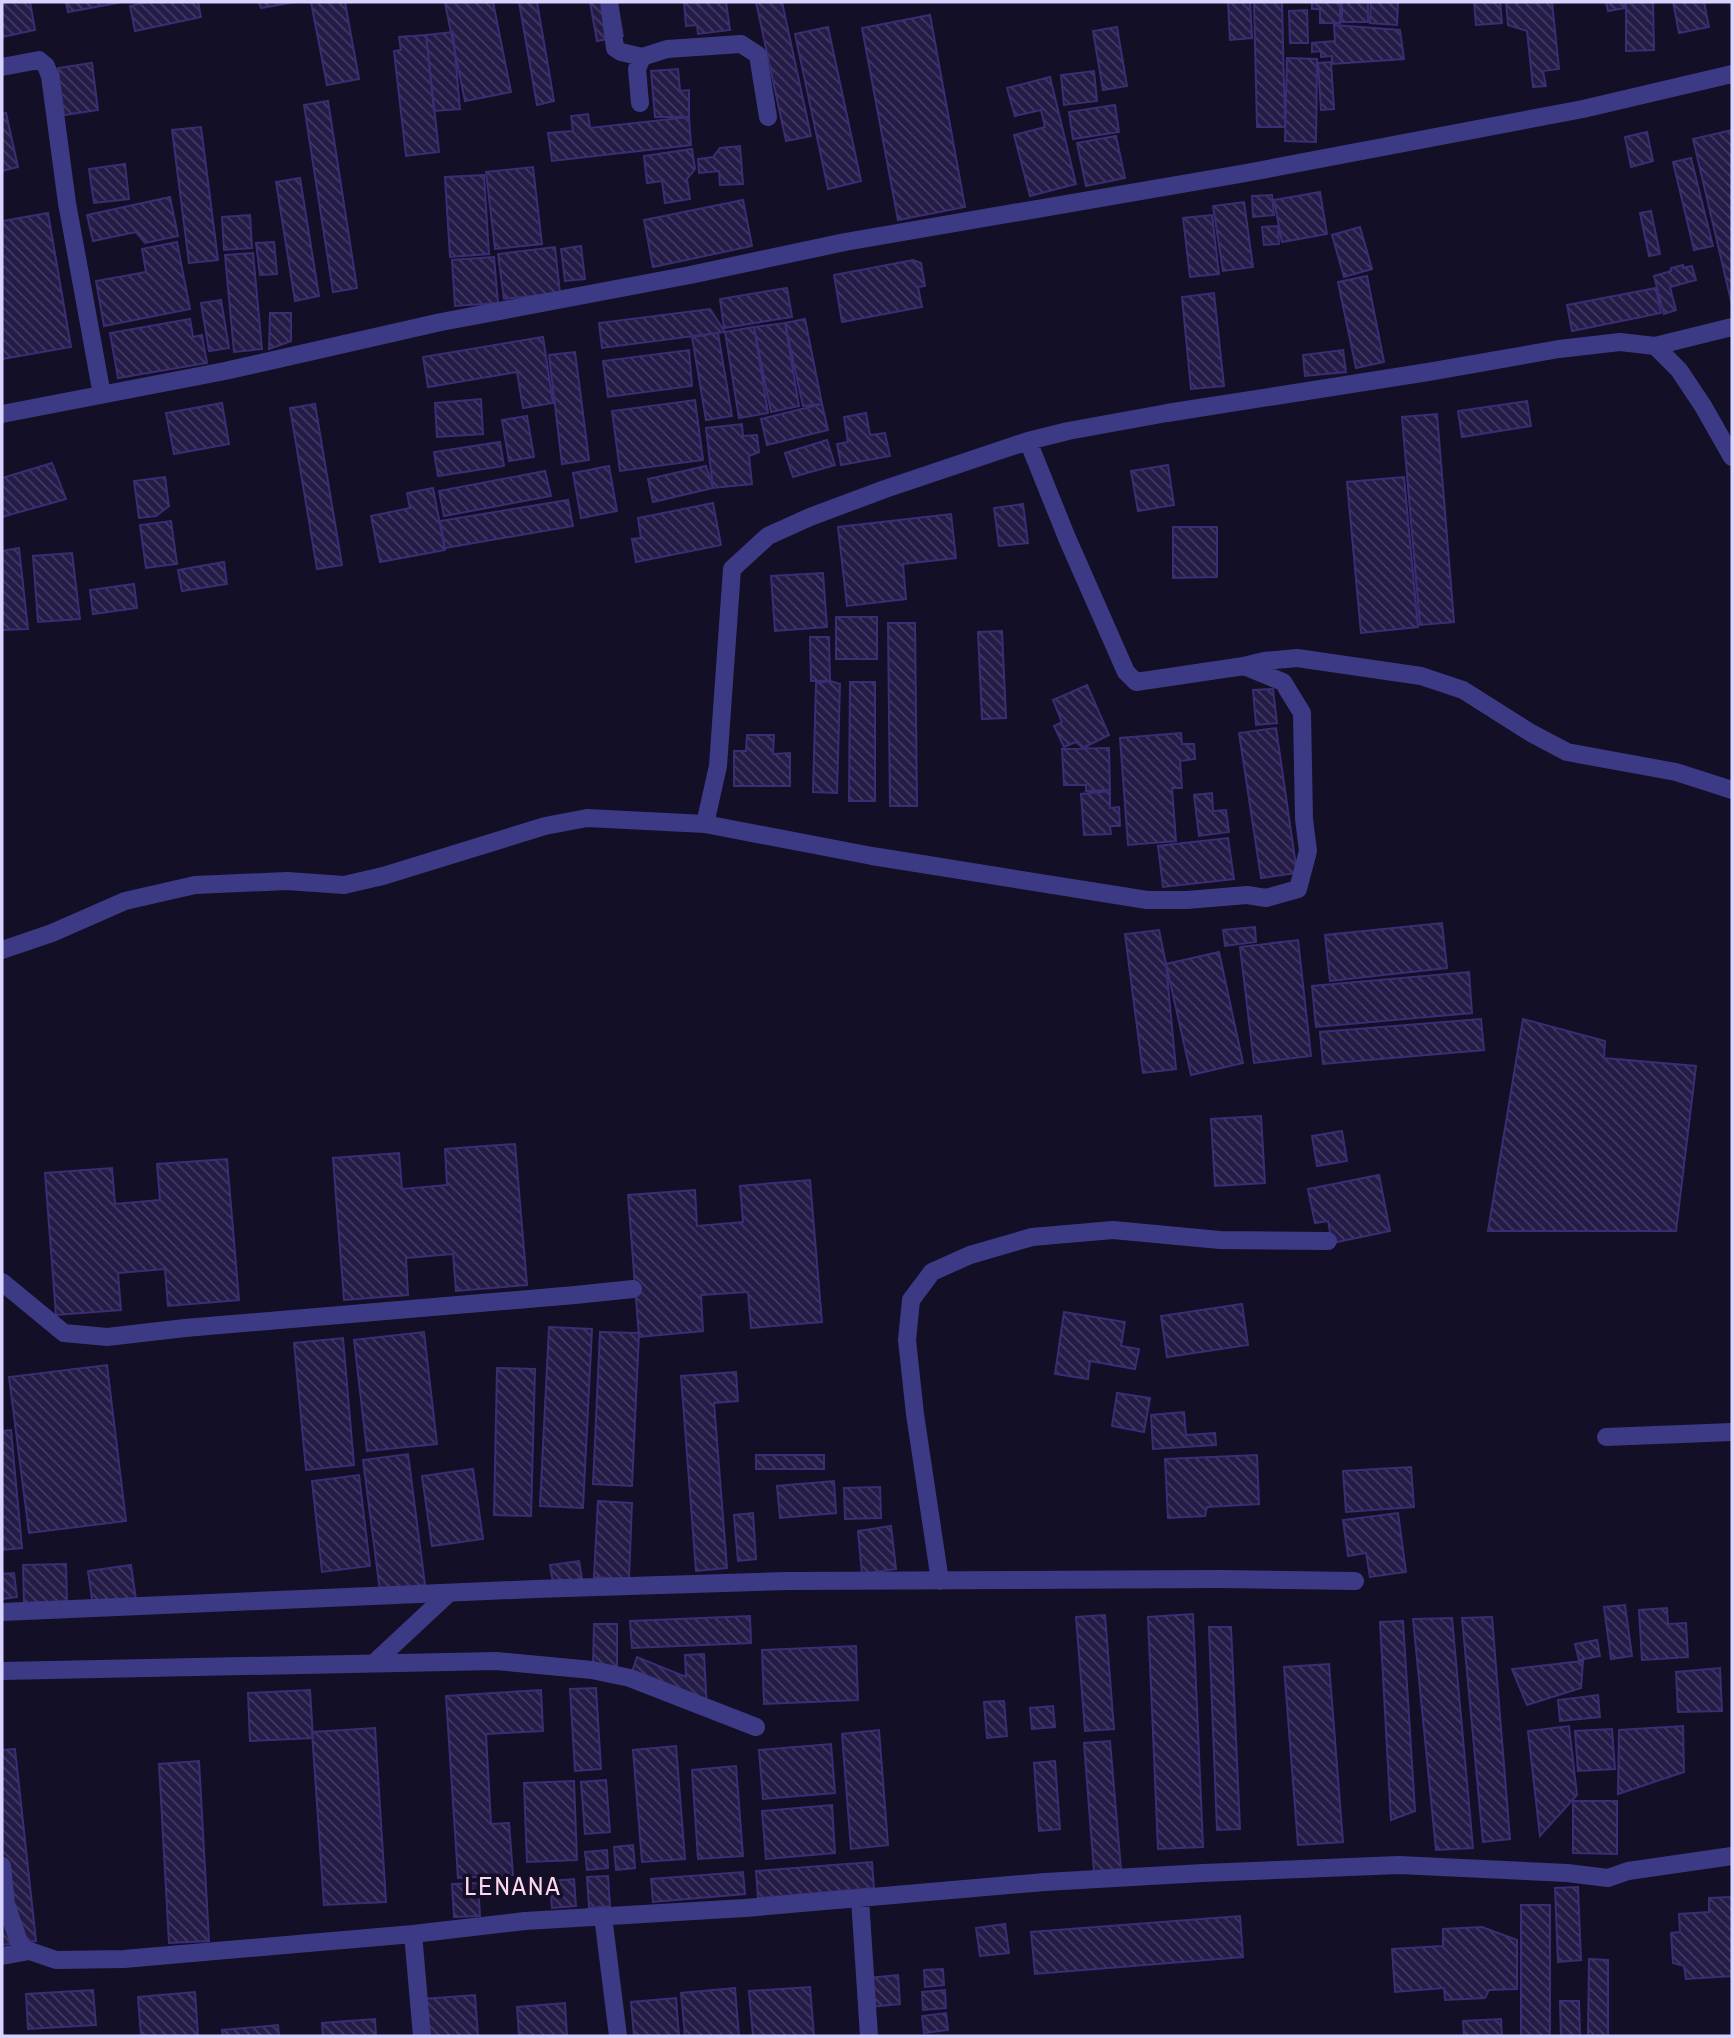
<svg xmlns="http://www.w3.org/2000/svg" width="1734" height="2038" viewBox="0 0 1734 2038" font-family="'Archivo Narrow',sans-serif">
<defs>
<pattern id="building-back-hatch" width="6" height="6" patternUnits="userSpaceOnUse" patternTransform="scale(1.75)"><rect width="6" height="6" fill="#241b47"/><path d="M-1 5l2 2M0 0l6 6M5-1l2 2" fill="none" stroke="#433b63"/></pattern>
</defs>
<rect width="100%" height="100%" fill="#130f26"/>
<path fill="url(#building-back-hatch)" stroke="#3b2d73" stroke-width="2" d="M2,2H30L35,30L2,37Z
M66,2H116L117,3L68,12Z
M148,2H198L201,17L135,31L130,6Z
M259,2H295L261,8Z
M311,2H345L359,79L327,85Z
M451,2H493L511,92L465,101L445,3Z
M519,2H537L554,101L537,105Z
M590,2H617L623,36L597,41Z
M684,2H726L730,30L698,34L697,25L686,26Z
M756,2H782L811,136L786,141Z
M1228,2H1250L1252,38L1230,40Z
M1254,2H1282L1285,127H1257Z
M1312,2H1340V23H1320V9H1312Z
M1342,2H1368V22H1342Z
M1371,2H1398L1397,25L1370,23Z
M1474,2H1500L1502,23L1476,25Z
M1506,2H1552L1559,69L1543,71L1546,86L1533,87L1527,31L1508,25Z
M1606,2H1624L1625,8L1608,11Z
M1626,2H1653L1654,50L1626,51Z
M1673,2H1704L1709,27L1679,33Z
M1307,10L1308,43H1290L1289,11Z
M930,15L965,207L898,220L862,28Z
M1334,25L1400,30L1404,59L1332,64V56L1321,57V51L1312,52V43L1335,41Z
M828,27L861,181L828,189L795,34Z
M1117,27L1127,86L1103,90L1093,31Z
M453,32L460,109L434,111L426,35Z
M426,35L439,152L406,156L394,51L401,50L399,37Z
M1287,58L1317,59L1316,142L1285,141Z
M1331,62L1334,109L1321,110L1318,63Z
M92,63L98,110L64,115L58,68Z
M678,69L680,91L689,90V117H655L651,71Z
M1094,71L1097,101L1064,105L1061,75Z
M1050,77L1076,184L1030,196L1014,135L1045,127L1041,110L1015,116L1007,88Z
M328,101L357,288L333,292L304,105Z
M1115,105L1119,132L1073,139L1069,112Z
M6,113L18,167L2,171V114Z
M588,114L590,128L689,117L691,145L552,161L548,133L573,131L571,116Z
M201,127L218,260L189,263L172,130Z
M1732,130V305L1693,139Z
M1647,132L1653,161L1631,167L1625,137Z
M1116,136L1125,178L1086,186L1077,143Z
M740,146L743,184L720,185L719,171L699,173L698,159L713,157L720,148Z
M692,149L695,169L687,179L690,199L665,203L662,181L647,183L644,156Z
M1691,158L1713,246L1694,250L1673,162Z
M125,164L129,199L94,203L89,169Z
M533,167L542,244L495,249L486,172Z
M484,175L489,254L450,257L445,177Z
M300,178L319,296L295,301L276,182Z
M1320,192L1327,234L1282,242L1274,200Z
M1272,195L1274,215L1253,217L1252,196Z
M170,197L178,236L145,243L136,232L93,241L87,215Z
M743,200L752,246L653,267L644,220Z
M1244,202L1253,267L1223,271L1213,206Z
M1651,211L1660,254L1649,256L1640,213Z
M48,213L71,347L2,359V221Z
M250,215L252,248L224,250L222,217Z
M1212,215L1219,274L1190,277L1183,218Z
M1278,226L1279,244L1264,245L1262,227Z
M1360,227L1372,269L1344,277L1332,235Z
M177,242L190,309L104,326L96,281L146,272L142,249Z
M274,242L277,274L260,275L256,243Z
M581,246L585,279L565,281L561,249Z
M555,247L560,293L504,299L498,254Z
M253,253L262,349L234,352L225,255Z
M494,257L498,303L455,306L452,260Z
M913,260L921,263L925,286L918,287L922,307L842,322L834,275Z
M1683,265V268L1692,266L1696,280L1670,287L1676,310L1664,314L1654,276L1671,271V268Z
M1367,276L1384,362L1356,368L1338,282Z
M787,288L792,317L724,328L720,299Z
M1656,288L1661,313L1572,331L1567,305Z
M1214,293L1224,386L1191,389L1182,297Z
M221,300L229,348L209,351L201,303Z
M710,309L725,332L602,348L599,323Z
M270,313H291V341L269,349Z
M190,319L193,337L202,335L207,363L118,378L110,333Z
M805,319L822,404L803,406L785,323Z
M785,323L799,406L771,412L754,327Z
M754,327L768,413L739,418L725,332Z
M718,333L732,416L706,420L692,337Z
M543,337L553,403L523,408L517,372L428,387L423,357Z
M689,350L692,386L608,397L603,361Z
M1343,350L1346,372L1305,376L1303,355Z
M575,352L589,460L562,464L549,355Z
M481,399L483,434L437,437L435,403Z
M695,400L703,460L620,471L612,411Z
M1527,401L1531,426L1462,437L1458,411Z
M222,403L229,444L174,454L166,413Z
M315,404L342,565L317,569L290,408Z
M822,404L828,430L767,445L761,419Z
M866,413L870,435L885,433L890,456L841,465L837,444L848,442L844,417Z
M1437,414L1454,622L1420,625L1402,417Z
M527,416L534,457L509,461L502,420Z
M742,424L743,436L757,435L759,452L749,456L752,484L713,488L706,428Z
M827,440L835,465L793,477L785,453Z
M500,442L504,466L438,476L434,452Z
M52,463L66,499L2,517V478Z
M1168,465L1174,505L1138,511L1131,471Z
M609,466L617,511L581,518L573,473Z
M706,466L713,488L653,502L648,479Z
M545,471L551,496L444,516L439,491Z
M165,477L169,506L156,516L139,518L134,481Z
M1404,477L1418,627L1361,633L1347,482Z
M433,488L445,550L380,562L371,516L410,508L407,493Z
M568,500L573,526L445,548L440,521Z
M713,503L721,545L636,562L632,539L641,538L638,518Z
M1023,504L1028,543L999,546L994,508Z
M951,514L956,558L903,564L906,599L847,606L838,527Z
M171,521L177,564L146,568L140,525Z
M1173,527H1217V577L1173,578Z
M19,548L28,629L2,630V551Z
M72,553L80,619L38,622L33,556Z
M224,562L227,584L182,591L178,570Z
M823,573L827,627L775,631L771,576Z
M134,584L137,608L93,614L90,590Z
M836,617H877V659H836Z
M888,623H915L917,806H890Z
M1002,631L1006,718L982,719L978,632Z
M810,637H829L830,681H811Z
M830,681L840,684L837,793L813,792L816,683Z
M850,682H875V801H849Z
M1087,685L1109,735L1083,748L1076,742L1064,747L1054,726L1062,722L1053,700Z
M1273,689L1277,723L1256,725L1253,690Z
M1276,728L1297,873L1261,878L1239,733Z
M1181,733L1182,744H1194L1195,759L1180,761L1182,788H1172L1176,841L1128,845L1120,738Z
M747,735H774L773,754L790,753V786H734V751H746Z
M1109,748L1110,790L1086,791V785H1064L1062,749Z
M1110,791V808L1119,807L1120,826H1110L1111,834L1084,835L1081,794Z
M1212,793L1213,811L1226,810L1229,832L1199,836L1194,795Z
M1228,838L1234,879L1163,887L1158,846Z
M1442,923L1447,968L1330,981L1325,935Z
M1255,927L1256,942L1225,946L1223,930Z
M1159,930L1166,964L1176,1069L1143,1073L1125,934Z
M1298,940L1311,1056L1254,1063L1240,947Z
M1219,952L1243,1063L1191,1075L1166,964Z
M1469,972L1472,1013L1316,1027L1312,986Z
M1481,1019L1484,1050L1323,1064L1320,1032Z
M1523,1019L1605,1041L1604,1058L1696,1066L1676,1231H1488Z
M1261,1116L1265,1183L1215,1186L1211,1119Z
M1342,1131L1347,1161L1317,1166L1312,1136Z
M515,1144L527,1285L456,1291L453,1254L406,1258L408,1295L344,1300L333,1158L399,1153L402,1189L447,1185L445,1149Z
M227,1159L239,1300L168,1306L165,1269L118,1273L121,1310L56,1315L45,1173L112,1168L115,1204L160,1200L157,1164Z
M1379,1175L1390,1231L1332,1243L1328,1221L1315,1223L1308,1189Z
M810,1180L822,1322L751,1328L748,1292L701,1295L703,1331L639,1337L628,1195L695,1190L697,1226L743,1222L740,1186Z
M1242,1304L1248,1345L1167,1357L1161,1316Z
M1064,1312L1125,1322L1121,1346L1139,1349L1135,1369L1090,1361L1088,1379L1055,1374Z
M549,1327L592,1329L583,1508L540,1506Z
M424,1332L437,1444L367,1451L354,1340Z
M600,1332L639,1333L632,1486L593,1484Z
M343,1338L354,1465L306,1470L294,1343Z
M107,1365L126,1521L29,1533L9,1377Z
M497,1368L535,1369L531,1516L494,1515Z
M736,1372L738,1401L714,1403L727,1568L696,1571L681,1376Z
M1117,1393L1150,1398L1144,1432L1112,1426Z
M1184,1412L1186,1435L1215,1433L1216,1445L1153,1449L1151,1415Z
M11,1430L22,1548L2,1550V1431Z
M408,1454L425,1585L380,1591L363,1460Z
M756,1455H824V1469H756Z
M1257,1455L1259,1504L1207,1507L1205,1516L1168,1518L1165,1459Z
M1411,1467L1414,1507L1346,1512L1343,1471Z
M473,1469L483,1539L432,1546L422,1476Z
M359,1475L370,1566L322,1572L312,1481Z
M834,1481L836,1513L780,1518L777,1486Z
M880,1487L881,1518L845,1519L844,1488Z
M598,1501L632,1503L629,1579L594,1577Z
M753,1513L756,1559L738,1561L734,1515Z
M1398,1513L1406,1572L1370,1577L1366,1553L1348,1556L1343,1520Z
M891,1526L896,1569L862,1574L858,1531Z
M579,1561L582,1579L553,1583L550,1565Z
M66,1564L67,1602L24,1603L23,1565Z
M131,1565L136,1600L93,1606L88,1571Z
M14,1573L17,1597L2,1599V1574Z
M1625,1605L1632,1656L1611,1659L1604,1607Z
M1667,1608L1668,1624L1686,1623L1688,1657L1642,1660L1639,1610Z
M1193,1614L1203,1847L1158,1849L1148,1617Z
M1105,1615L1114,1729L1085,1731L1076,1617Z
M750,1616L751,1643L632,1648L630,1621Z
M1492,1617L1510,1839L1483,1842L1462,1618Z
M1452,1618L1473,1848L1436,1850L1413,1619Z
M1403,1621L1415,1811L1391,1820L1380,1622Z
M594,1624H617V1668H593Z
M1209,1627H1231L1240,1829L1217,1830Z
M1597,1640L1600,1656L1579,1660L1575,1644Z
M856,1646L858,1700L764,1704L762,1650Z
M704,1654L707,1708L630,1678L637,1657L686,1677L685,1655Z
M1583,1661L1581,1688L1527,1705L1512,1669Z
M1329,1664L1343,1842L1298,1845L1284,1667Z
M1720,1668L1722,1711L1678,1712L1676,1672Z
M596,1688L601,1769L575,1771L570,1689Z
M310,1690L313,1738L250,1741L248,1693Z
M541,1690L543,1731L486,1734L491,1824L509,1823L513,1875L458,1878L446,1696Z
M1598,1695L1600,1717L1560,1721L1558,1700Z
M1004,1701L1007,1736L987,1738L984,1702Z
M1053,1706L1055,1727L1032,1729L1030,1708Z
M1569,1726L1577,1795L1540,1836L1528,1731Z
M1683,1726L1684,1772L1618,1794L1619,1730Z
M375,1728L386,1902L324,1905L312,1732Z
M1612,1729L1615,1769L1578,1771L1575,1731Z
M879,1730L888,1845L851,1849L842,1734Z
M1110,1741L1121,1869L1094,1871L1084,1743Z
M831,1744L835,1793L763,1799L759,1750Z
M676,1746L685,1859L642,1862L633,1750Z
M15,1749L36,1941L2,1945V1750Z
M199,1761L209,1941L169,1943L159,1764Z
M1055,1761L1060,1829L1039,1831L1034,1763Z
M736,1766L743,1856L698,1859L692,1770Z
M606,1780L610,1832L585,1834L581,1782Z
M574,1781L577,1860L527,1862L524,1783Z
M1573,1801H1617V1854L1573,1853Z
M832,1805L835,1853L766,1859L762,1811Z
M633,1845L635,1868L616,1870L614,1847Z
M607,1850L608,1868L587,1870L585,1852Z
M872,1862L874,1888L758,1898L756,1871Z
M743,1872L745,1894L653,1902L651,1879Z
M608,1876L610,1906L589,1908L587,1877Z
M574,1879L576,1906L552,1908L550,1881Z
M478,1883L480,1916L454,1917L452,1884Z
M1578,1887L1581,1960L1558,1962L1555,1888Z
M1732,1897V1976L1686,1979L1684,1966L1673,1963L1671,1933L1680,1932L1679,1914L1709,1912V1898Z
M1521,1905H1550V2036H1521Z
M1240,1916L1243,1957L1035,1974L1031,1932Z
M1005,1924L1009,1953L980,1956L976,1928Z
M1482,1927L1517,1940V1989L1489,1990L1485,1998L1445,2000L1444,1988L1395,1992L1392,1949L1443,1946V1929Z
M1589,1959L1608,1960V2036H1588Z
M943,1969L944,1985L925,1987L924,1970Z
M898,1975L900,2004L870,2007L868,1978Z
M810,1987L814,2036H753L749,1991Z
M735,1988L739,2036H685L681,1993Z
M93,1990L96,2025L28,2029L26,1994Z
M945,1990L946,2008L923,2010L922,1992Z
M195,1992L198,2036H141L138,1997Z
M475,1995L478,2036H426L423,1999Z
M676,1998L679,2036H634L631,2002Z
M1560,2001H1579L1580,2036H1561Z
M565,2003L567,2036H519L517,2007Z
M946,2013L948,2030L924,2033L922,2016Z
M375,2019L376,2036H323L322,2023Z
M1501,2019L1502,2036H1464L1463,2021Z
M278,2025L279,2036H223L222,2030Z"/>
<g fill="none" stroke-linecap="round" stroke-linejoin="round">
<path stroke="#3d3a85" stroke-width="18" d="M1606,1437L1732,1432
M374,1663L448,1594
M2,1956L29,1951"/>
<path stroke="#3d3a85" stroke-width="18" d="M609,2L615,48L621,52L642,57
M2,67L39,60L46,66L50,76L67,203L102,395
M640,103L637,69L642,57L667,49L741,44L758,55L768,117
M1655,346L1732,327
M2,414L225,371L441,322L690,275L845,242L1246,173L1583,109L1732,74
M1028,441L1067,538L1126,672L1136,682L1244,666
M705,824L872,856L1147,900H1187L1247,895L1266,898L1298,889L1308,851L1304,819L1302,713L1283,682L1244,666L1264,661L1297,658L1421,676L1463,690L1531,733L1567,752L1676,772L1732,790
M2,950L52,933L125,901L195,885L287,881L344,885L383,876L545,826L587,818L705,824L718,766L732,569L768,536L810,517L885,489L1028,441L1068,431L1167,413L1428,372L1559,349L1620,342L1655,346L1679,370L1703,406L1732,457
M2,1282L64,1333L107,1337L185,1328L575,1295L633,1289
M940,1581L915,1414L907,1340L911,1300L932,1272L970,1255L1032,1237L1113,1230L1220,1240L1328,1241
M2,1612L535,1589L787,1581L1221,1579L1355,1581
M2,1671L496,1661L592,1670L630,1678L756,1727
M2,1866L6,1904L21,1948L56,1960L124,1959L413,1934L525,1921L745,1908L1045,1882L1203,1873L1399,1865L1567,1873L1608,1878L1628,1871L1732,1856
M860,1899L869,2036
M603,1916L618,2036
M413,1934L422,2036"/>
</g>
<g text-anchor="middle" stroke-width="7" stroke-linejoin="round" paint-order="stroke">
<g font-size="26" letter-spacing="2" fill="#ffd6f0" stroke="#130f26">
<text x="513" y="1895">LENANA</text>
</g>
</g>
<rect width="1734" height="2038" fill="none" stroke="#d9d4ff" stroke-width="7"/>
</svg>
